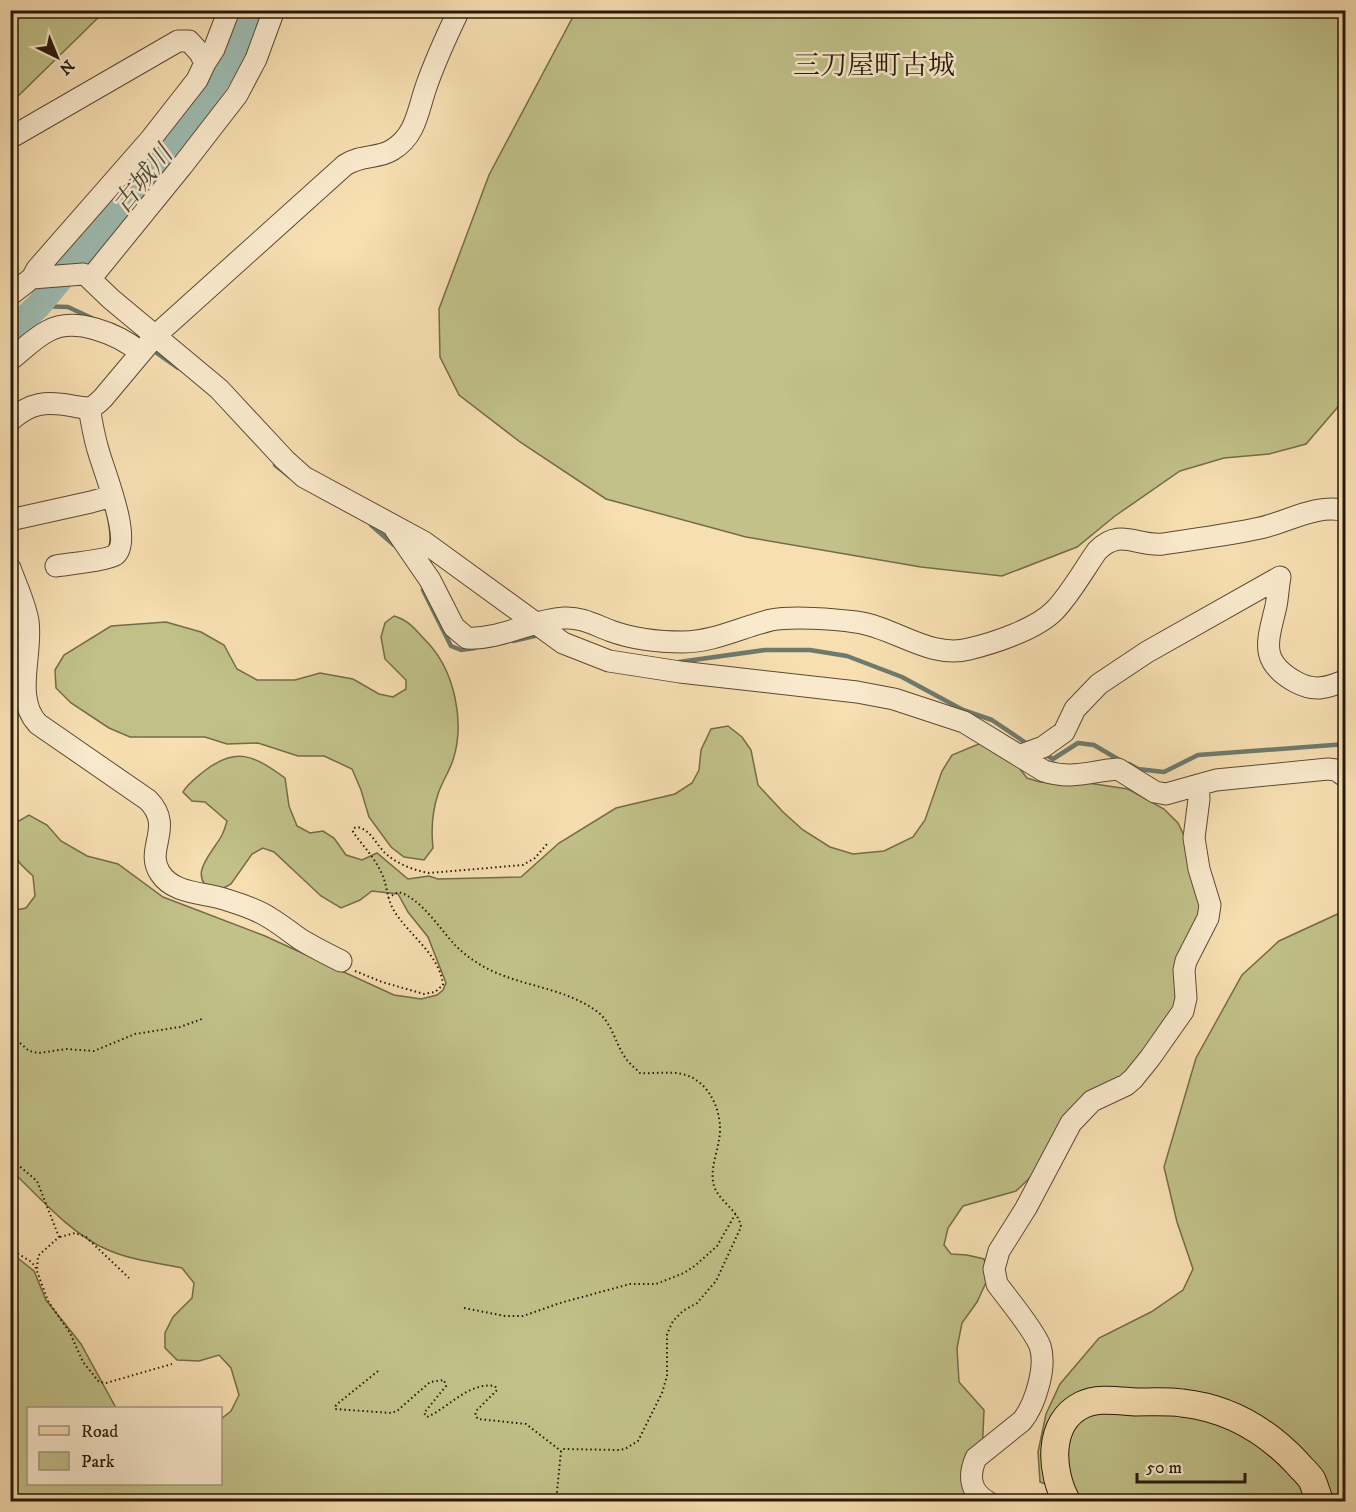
<svg xmlns="http://www.w3.org/2000/svg" width="1356" height="1512" viewBox="0 0 1356 1512" font-family="'IM FELL DW Pica','Noto Serif JP',serif">
<rect width="100%" height="100%" fill="#f7dfb2"/>
<filter id="stains"><feTurbulence type="fractalNoise" baseFrequency=".00333" numOctaves="4"/><feColorMatrix values="0 0 0 0 .2 0 0 0 0 .09 0 0 0 0 .02 0 0 0 .5 -.17"/></filter>
<radialGradient id="worn" r=".72"><stop offset=".6" stop-color="#630" stop-opacity="0"/><stop offset="1" stop-color="#630" stop-opacity=".3"/></radialGradient>
<path fill="#c1c189" stroke="#746c49" stroke-width="1.5" d="M11,10H105V11L11,103Z
M576,11H1345L1346,390L1337,408L1306,444L1269,454L1224,458L1180,471L1115,516L1077,547L1002,576L921,567L746,537L606,499L520,442L459,395L440,357L439,309L489,175Z
M394,616C411,621 417,632 429,644C455,673 465,723 453,760C449,772 442,782 438,794C432,812 431,829 433,848L424,860L404,857L391,847L369,817L361,790L352,769L324,756H298L258,743L227,744L205,737H130L109,728L71,703L56,688L55,670L64,655L111,626L166,622L201,632L224,645L237,669L257,680H295L320,673L353,679L379,694L393,697L406,689V680L385,659L381,637L385,623Z
M728,726L742,737L751,750L758,785L783,812L803,830L830,847L853,854L884,851L913,837L925,820L942,771L952,755L981,743L1010,756L1027,778L1040,782L1088,783L1128,789L1164,809L1178,823L1188,844L1200,906L1177,1010L1150,1049L1039,1169L1016,1191L963,1206L948,1228L944,1245L951,1254L967,1255L984,1259L989,1276L977,1302L962,1323L957,1348L959,1382L984,1410L980,1501H11L10,1252L34,1271L46,1300L81,1344L116,1408H28V1484H220L221,1419L231,1411L239,1395L231,1368L219,1355L199,1361L177,1360L165,1348V1333L173,1317L192,1298L194,1283L182,1268C158,1263 131,1260 108,1250C72,1235 39,1197 11,1170V911L26,908L35,896L33,876C11,856 7,850 17,822L29,815L47,825L61,841L87,856L118,864L163,897L265,936L394,995L421,999L437,995L443,990L446,983L428,937L408,912L398,894L372,891L360,900L341,908L321,896L274,852L263,848L252,854L231,884L215,893C185,876 212,854 222,835C224,831 226,825 227,821L205,802L192,801L183,792C188,783 195,779 203,772C236,746 253,755 285,778L289,806L297,826L310,833L323,831L334,838L346,855L362,860L377,853L408,879L429,876L438,879L521,877L559,843L616,808L675,794L692,783L699,770L701,750L711,729Z
M1344,911L1345,912V1501H1089L1040,1482L1038,1452L1046,1414L1060,1384L1099,1338L1151,1312L1183,1290L1193,1269L1177,1222L1164,1167L1196,1058L1242,975L1279,941Z"/>
<g fill="none" stroke-linecap="round" stroke-linejoin="round">
<path stroke="#6e7a6e" stroke-width="4.5" d="M38,306L68,307L96,320
M151,349L178,368
M275,465L289,476
M371,525L394,545
M423,590L451,646L461,650L475,648
M513,641L539,635
M679,662L765,650H810L847,656L902,677L963,710L992,720L1029,745
M1044,754L1053,759L1078,743L1094,745L1121,761
M1129,764L1138,769L1164,772L1198,755L1346,744"/>
<path stroke="#9ebcb2" stroke-width="26" d="M10,332L38,306L186,126L231,59L249,10"/>
<g stroke="#5a4a33" stroke-width="23">
<path id="minor" d="M205,63L214,49L229,10
M10,138L178,41H189L200,53L205,63L197,80L150,140L37,269L32,278
M91,278L182,166L237,95L256,59L274,10
M10,295L32,278L83,274L87,276L111,299L219,389L285,460L304,477L424,542L563,643L609,661L680,672L857,692L894,699L964,722L1044,771C1072,780 1091,771 1118,769L1155,792L1166,794L1216,780L1328,769L1336,770L1346,777
M10,360C22,351 34,338 48,331C75,316 118,334 140,352
M10,421C30,402 47,401 73,406C79,407 86,409 92,407C96,405 100,401 103,398L155,336L345,165C362,154 378,159 392,150C416,136 418,110 426,87C435,61 447,35 459,10
M10,520L91,502L112,496
M395,529L430,580L454,627L467,638C500,640 531,620 564,618C582,617 595,625 611,631C633,639 660,642 683,642C713,642 742,627 771,620C792,616 834,619 856,622C895,627 929,659 969,649C994,643 1037,629 1055,610C1071,593 1083,571 1097,551C1120,527 1137,547 1163,544C1195,539 1228,535 1260,528C1288,522 1317,503 1346,511
M56,566C67,564 108,560 115,555C133,542 104,471 99,453C94,438 92,423 89,408
M10,568C16,585 25,603 28,621C33,653 13,698 38,724L148,800C175,827 144,849 160,873C174,895 205,892 227,900C240,904 258,910 270,918C280,924 290,932 300,939C313,947 327,954 341,961
M1021,755L1043,747L1064,732L1075,709L1099,684L1147,652L1280,577C1278,587 1278,596 1276,606C1268,641 1258,661 1296,682C1314,692 1328,688 1346,680
M988,1502C970,1492 968,1476 976,1458L1022,1421C1035,1405 1047,1367 1040,1346C1034,1330 1008,1299 997,1284L994,1269L999,1251L1026,1208L1071,1123L1092,1101L1126,1085L1133,1079L1150,1058L1183,1011L1186,998L1184,970L1186,961L1208,918L1210,905L1199,869L1194,838L1199,799L1198,785"/>
</g>
<g stroke="#261809" stroke-width="29">
<path id="major" d="M1067,1502C1050,1472 1047,1422 1082,1405C1098,1397 1119,1401 1136,1402C1151,1402 1167,1401 1182,1403C1228,1408 1266,1430 1297,1463C1301,1468 1308,1474 1312,1480C1315,1487 1317,1495 1320,1502"/>
</g>
<path stroke="#261809" stroke-width="2" stroke-dasharray="1.5 3" stroke-linecap="butt" d="M388,898L398,892C420,897 440,929 455,945C461,951 468,957 476,962C513,987 563,985 599,1013C613,1025 616,1046 627,1060C631,1065 636,1069 640,1073C654,1074 668,1071 682,1074C710,1080 724,1114 719,1140C717,1153 711,1167 713,1181C715,1200 738,1208 741,1227L716,1281L697,1303L683,1311L673,1321L667,1334V1376L662,1393L638,1441L625,1449L619,1450L563,1449L561,1451L556,1502
M355,971L382,982L424,994L435,992L443,985C440,954 407,934 393,909C387,898 387,885 382,874C375,858 363,846 353,832L354,828L357,827C370,829 376,844 385,853C397,864 413,870 429,873L523,865L535,858L547,844
M10,1034L29,1051L39,1053L66,1049L94,1051L135,1034L180,1027L202,1019
M10,1158L37,1181L59,1237L38,1256L37,1270
M60,1237L75,1233L86,1237L129,1278
M10,1249L30,1261L35,1266L48,1301L70,1333L83,1362L99,1382L106,1383L172,1364
M464,1308L505,1316H523L560,1303L630,1284H656L684,1273L696,1265L717,1246L736,1213
M378,1371L336,1405L335,1409L391,1413L397,1411L430,1382L444,1380L446,1386L424,1413L427,1417C450,1407 468,1382 495,1386L497,1390L477,1410L475,1415L478,1419L526,1424L561,1451"/>
<use href="#minor" stroke="#faeacd" stroke-width="21"/>
<use href="#major" stroke="#f7dfb2" stroke-width="27"/>
</g>
<g text-anchor="middle" stroke-width="5" stroke-linejoin="round" paint-order="stroke">
<g font-size="26" font-style="italic" fill="#505144" stroke="#faeacd">
<text transform="translate(142 179) rotate(-51)" y="9">古城川</text>
</g>
<g font-size="27" fill="#261809" stroke="#faeacd">
<text x="874" y="74">三刀屋町古城</text>
</g>
</g>
<rect width="1356" height="1512" fill="none" stroke="#f7dfb2" stroke-width="36"/>
<rect x="12" y="12" width="1332" height="1488" fill="none" stroke="#261809" stroke-width="3"/>
<rect x="18" y="18" width="1320" height="1476" fill="none" stroke="#261809" stroke-width="1.5"/>
<rect x="27" y="1407" width="195" height="78" fill="#faeacd" stroke="#a5967f" stroke-width="1.5"/>
<rect x="39" y="1426" width="30" height="9" fill="#f7dfb2" stroke="#a5967f" stroke-width="1.5"/>
<text x="81" y="1437" font-size="18" fill="#261809">Road</text>
<rect x="39" y="1452" width="30" height="18" fill="#c1c189" stroke="#a5967f" stroke-width="1.5"/>
<text x="81" y="1467" font-size="18" fill="#261809">Park</text>
<g transform="translate(57 57) rotate(137)" stroke="#faeacd" stroke-width="4.5" paint-order="stroke">
<path d="M0-4.5L10 22L0 15L-10 22Z" fill="#261809"/>
<text y="-9" font-size="16" font-weight="bold" text-anchor="middle" fill="#261809">N</text>
</g>
<path d="M1137 1473v9h108v-9" fill="none" stroke="#261809" stroke-width="3"/>
<text x="1146" y="1473" font-size="18" fill="#261809" stroke="#faeacd" stroke-width="4.5" paint-order="stroke">50 m</text>
<rect width="100%" height="100%" filter="url(#stains)"/>
<rect width="100%" height="100%" fill="url(#worn)"/>
</svg>
